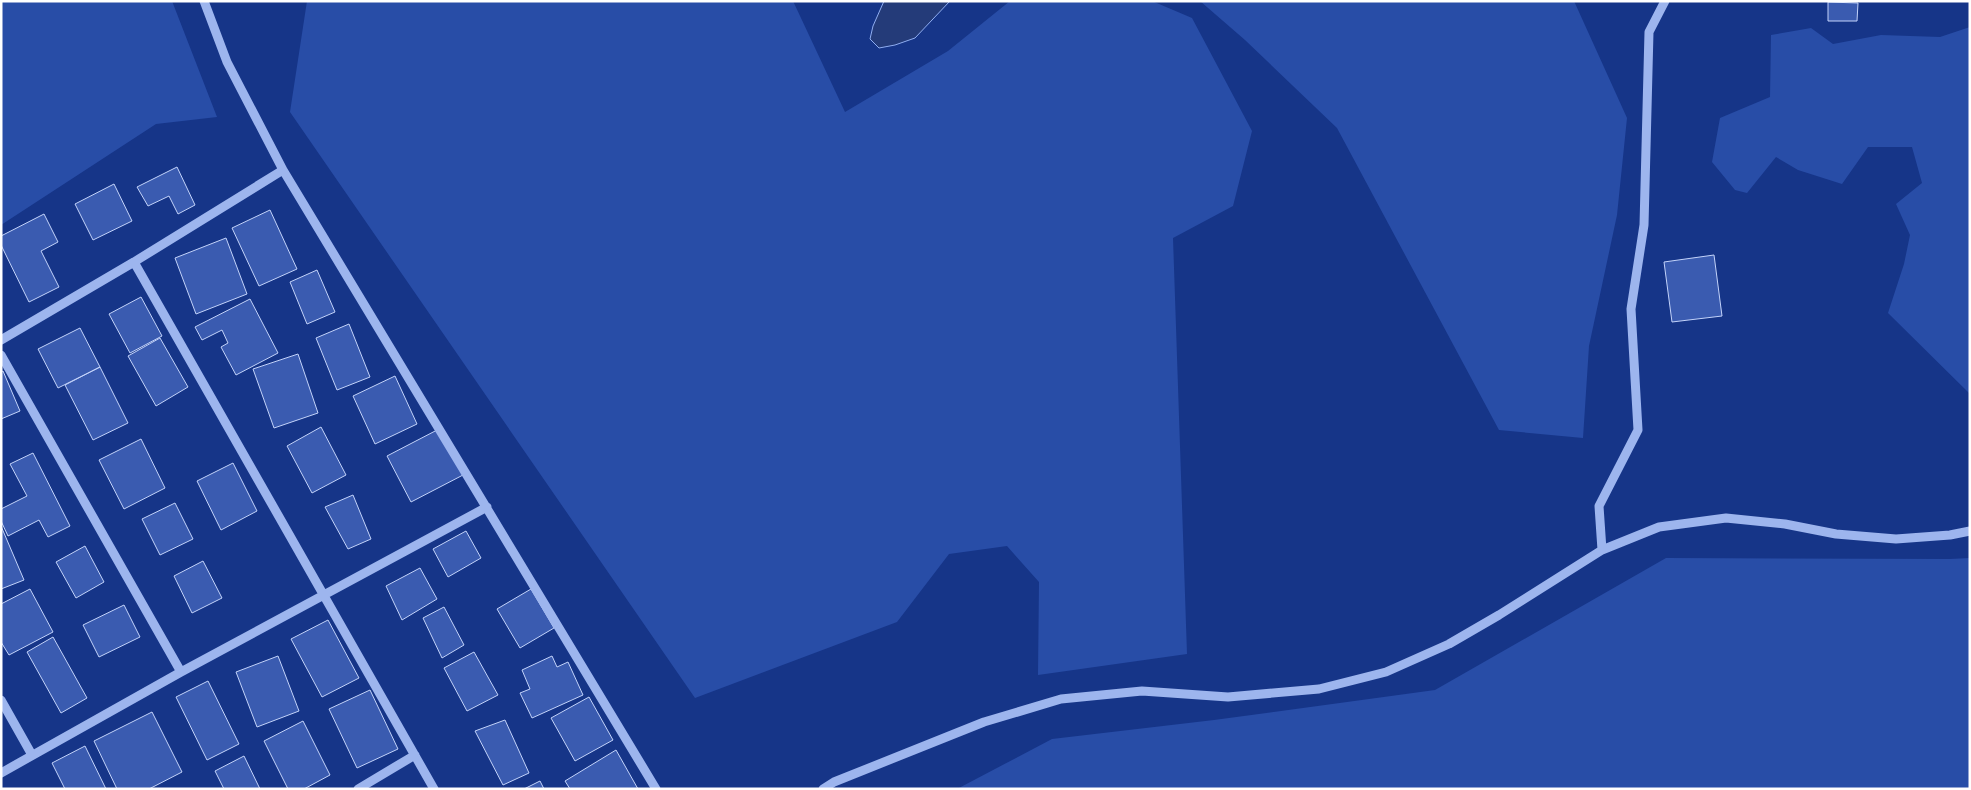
<svg xmlns="http://www.w3.org/2000/svg" width="1971" height="790" viewBox="0 0 1971 790" font-family="'Source Sans 3',sans-serif">
<rect width="100%" height="100%" fill="#163588"/>
<path fill="#284da7" d="M1,1H172L217,117L156,124L1,225Z
M307,1H793L845,112L948,51L1010,1H1152L1192,18L1252,131L1233,206L1173,238L1187,654L1038,675L1039,582L1007,546L949,554L897,622L695,698L290,112Z
M1200,1H1574L1627,118L1617,215L1589,346L1583,438L1499,430L1337,128L1245,40Z
M1970,27V394L1888,313L1904,264L1910,235L1896,204L1922,183L1912,147H1868L1842,184L1798,170L1776,157L1747,193L1735,190L1712,162L1720,118L1770,97L1771,35L1811,28L1833,44L1881,35L1940,37Z
M1666,558L1950,559L1970,558V789H957L1052,739L1214,720L1435,690Z"/>
<path fill="#243b79" stroke="#8fadf1" d="M884,1H950L915,38L895,45L879,48L870,39L873,26Z"/>
<path fill="#3a5bb0" stroke="#c3d3fa" d="M1828,2L1858,3L1857,21H1828Z
M177,167L195,205L178,214L169,196L148,206L137,187Z
M114,184L132,221L93,240L75,204Z
M270,210L297,269L259,286L232,228Z
M44,214L58,242L41,251L59,287L29,302L1,245V236Z
M226,238L247,294L196,314L175,258Z
M1714,255L1722,316L1672,322L1664,262Z
M317,270L335,312L307,324L290,282Z
M141,297L162,336L130,353L109,314Z
M250,299L278,353L236,375L221,347L228,343L222,330L202,340L195,327Z
M349,324L370,377L337,390L316,338Z
M80,328L100,367L58,388L38,349Z
M160,338L188,387L156,406L128,356Z
M298,354L318,413L274,428L253,369Z
M100,367L128,423L93,440L65,385Z
M3,371L20,411L1,419V372Z
M395,376L417,424L375,444L353,396Z
M321,427L346,475L312,493L287,446Z
M439,429L463,475L411,502L387,456Z
M141,439L165,488L124,509L99,460Z
M33,453L70,526L48,537L39,520L8,536L1,521V509L27,496L10,464Z
M233,463L257,511L221,530L197,481Z
M353,495L371,539L348,549L325,507Z
M175,503L193,539L160,555L142,519Z
M1,526L24,580L1,589Z
M466,531L481,558L448,577L433,549Z
M85,546L104,582L76,598L56,562Z
M203,561L222,598L192,613L174,576Z
M420,568L437,599L402,620L386,586Z
M30,589L53,632L9,655L1,642V604Z
M531,589L554,628L520,648L497,609Z
M124,605L140,637L99,657L83,625Z
M444,607L464,645L442,658L423,618Z
M328,620L359,678L322,697L291,639Z
M53,637L87,698L61,713L27,652Z
M474,652L498,695L467,711L444,668Z
M278,656L299,711L257,727L236,672Z
M552,656L557,667L568,662L583,695L532,718L520,693L530,689L522,670Z
M208,681L239,744L207,760L176,697Z
M370,690L398,749L357,768L329,709Z
M589,697L613,740L575,761L551,718Z
M152,712L182,772L149,789H117L94,741Z
M505,720L529,773L503,785L475,731Z
M303,721L330,775L304,789H288L264,741Z
M85,746L106,789H65L52,763Z
M616,750L638,789H570L565,781Z
M244,756L260,789H224L215,771Z
M540,781L544,789H524Z"/>
<g fill="none" stroke-linecap="round" stroke-linejoin="round">
<path stroke="#9db5ee" stroke-width="9" d="M204,1L227,62L283,170
M134,262L434,789
M1,340L134,262L283,170L656,789
M1,355L181,672
M1602,550L1599,506L1638,430L1631,309L1644,225L1649,32L1665,1
M1,700L32,755
M1,773L181,672L487,507
M358,789L415,755
M823,789L834,782L984,722L1061,699L1142,691L1228,697L1319,689L1386,672L1449,644L1499,615L1602,550L1659,527L1726,518L1785,524L1836,534L1896,539L1950,535L1970,531"/>
</g>
<rect width="1971" height="790" fill="none" stroke="#ffffff" stroke-width="5"/>
</svg>
